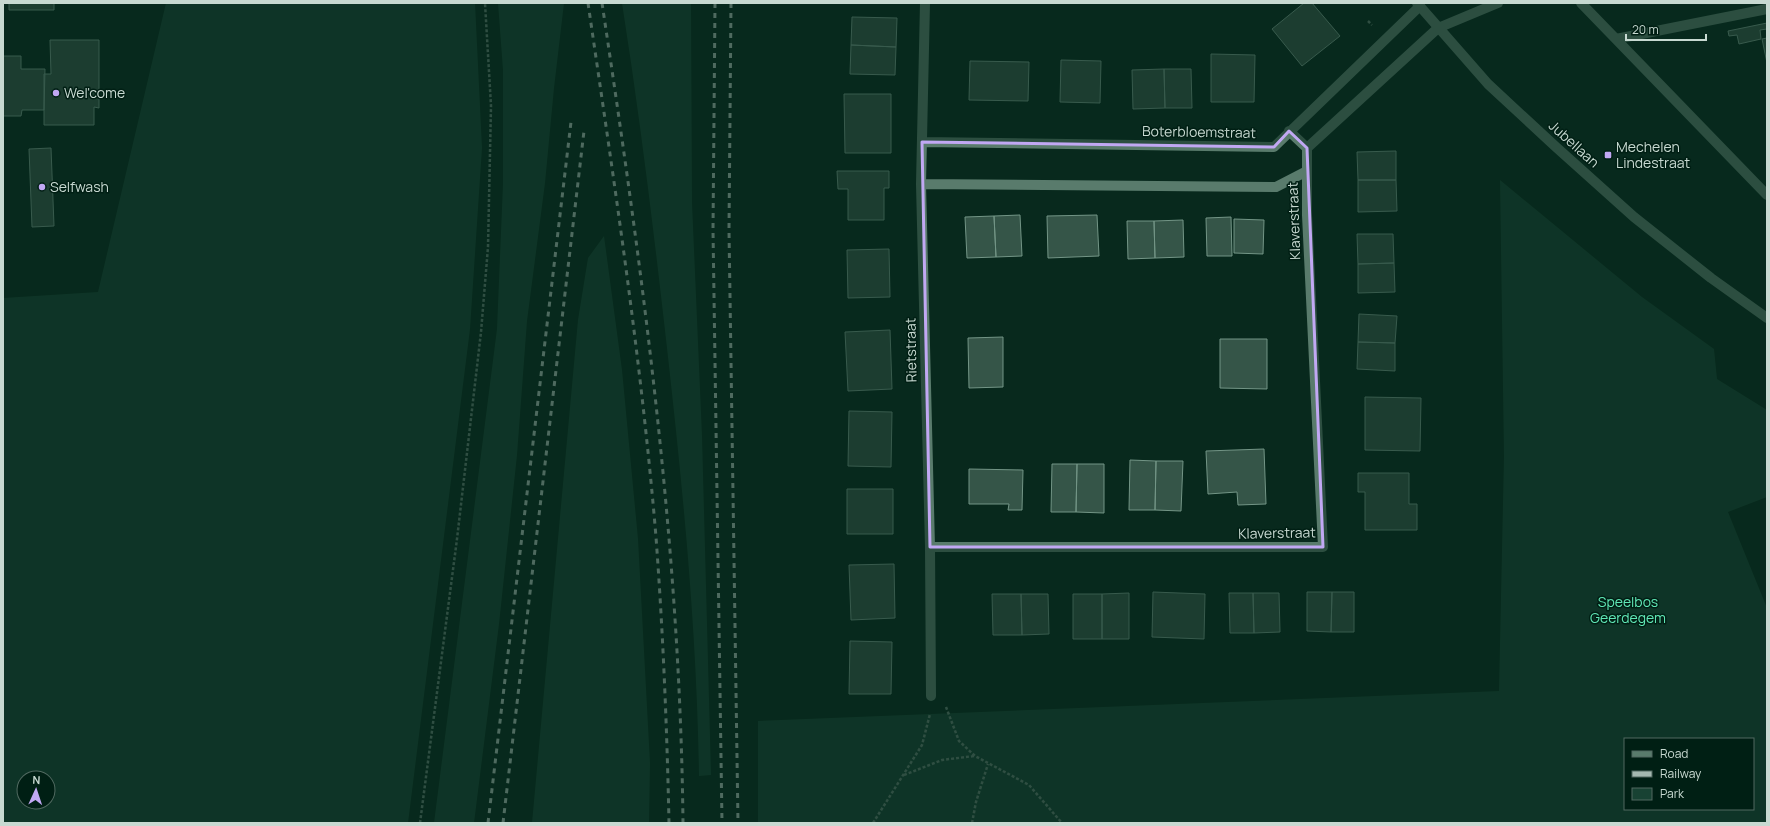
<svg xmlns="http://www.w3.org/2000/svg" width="1770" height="826" viewBox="0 0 1770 826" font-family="Manrope,sans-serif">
<rect width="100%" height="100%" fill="#08291d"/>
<path fill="#184233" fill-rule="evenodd" d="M166,3H475L482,148L470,329L408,823H3V298L98,292ZM24,778H48V802H24Z
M498,3H564L554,88L545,183L527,321L517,455L499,624L474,823H434L497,329L503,184V70Z
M622,3H691L692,203L702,436L711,775L699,776C697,632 683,490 667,348C654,233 640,117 622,3Z
M1500,180L1642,297L1714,349L1717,379L1767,410V497L1728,512L1767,608V823H758V721L1499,691L1504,456ZM1625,739H1753V809H1625Z
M604,236L622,370L638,539L650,763L649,823H532L578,320L588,258Z"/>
<path fill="#355548" stroke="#739586" d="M9,3H54V10H9Z
M1304,3H1312L1340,36L1302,66L1272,29Z
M852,17L897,18L896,47L851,45Z
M1767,23V29L1760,30L1761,39L1739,44L1737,35L1729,36L1728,31Z
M1767,38V63L1762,39Z
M50,40H99V108L94,107V125H44V74H51Z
M851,45L896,47L895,75L850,74Z
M1211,54L1255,55L1254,102H1211Z
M3,56H21V69H45L44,110H22L21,116H3Z
M1061,60L1101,61L1100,103L1060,102Z
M970,61L1029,62L1028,101L969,100Z
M1164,69H1191L1192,108H1165Z
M1164,69L1165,108L1133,109L1132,70Z
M844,94H891V153H845Z
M51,148L54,226L32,227L29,149Z
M1396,151V180H1358L1357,152Z
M837,171H889V188H884V220H848V189H838Z
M1358,180H1396L1397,211L1358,212Z
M1020,215L1022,256L996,257L994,216Z
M1097,215L1099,256L1048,258L1047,216Z
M994,216L996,257L967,258L965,217Z
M1231,217L1232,256H1207L1206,218Z
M1234,219L1264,220L1263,254L1234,253Z
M1183,220L1184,257L1155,258L1154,221Z
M1127,221H1154L1155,258L1128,259Z
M1357,234H1393L1394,263L1358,264Z
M889,249L890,297L848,298L847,250Z
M1394,263L1395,292L1358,293V264Z
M1359,314L1397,316L1395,343L1358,342Z
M890,330L892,389L848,391L845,332Z
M1003,337V387L969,388L968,338Z
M1220,339H1267V389L1220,388Z
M1358,342L1395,343V371L1357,369Z
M1365,397L1421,398L1420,451L1365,450Z
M849,411L892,412L891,467L848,466Z
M1264,449L1266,504L1238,505L1237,492L1208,494L1206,451Z
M1130,460L1156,461L1155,510H1129Z
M1156,461H1183L1181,511L1155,510Z
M1052,464H1077L1076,512H1051Z
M1077,464H1104V513L1076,512Z
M969,469L1023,470L1022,510H1008L1009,504H969Z
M1358,473H1409V504H1417V530H1365V492H1358Z
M847,489H893V534H847Z
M894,564L895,618L851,620L849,565Z
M1153,592L1205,594L1204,639L1152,637Z
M1307,592H1332L1331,632L1307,631Z
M1332,592H1354V632H1331Z
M1129,593V639H1102V594Z
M1229,593H1253L1254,633H1230Z
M1253,593H1279L1280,632L1254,633Z
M992,594H1021L1022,635H993Z
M1021,594H1048L1049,634L1022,635Z
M1073,594H1102V639H1073Z
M850,641L892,642L891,694H849Z"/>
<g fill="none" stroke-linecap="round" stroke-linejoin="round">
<path stroke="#5f7a6f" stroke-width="2.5" stroke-dasharray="3 2" stroke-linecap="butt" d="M1368,21L1372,25
M946,707L959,741L975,756L1029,785L1062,823
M904,775L942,760L974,756
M420,823L457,539L481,332L488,247L491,106L485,3
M873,823L922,745L930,714
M972,823L976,802L988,764"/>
<path stroke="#597b6c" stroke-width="10" d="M925,3L921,184L930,547L931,696
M1581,3L1767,195
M1616,39L1767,9
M922,142L1274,147L1420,6
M1307,148L1438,28L1498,3
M921,184L1276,187L1307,171
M930,547H1323L1307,215V148L1289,131"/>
<path stroke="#597b6c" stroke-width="10" d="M1417,3L1488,84L1556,147L1634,217L1711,278L1767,318"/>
<path stroke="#a4b8b0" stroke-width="3" stroke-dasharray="5 5" stroke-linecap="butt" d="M588,3C614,181 641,358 656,537C663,632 667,728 669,823
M602,3C643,276 680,546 683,823
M715,3L713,230L722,823
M731,3L729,230L738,823
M488,823L571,122
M503,823L584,131"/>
</g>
<path d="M0 0H1770V826H0ZM1289,131L1307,148L1323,547H930L922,142L1274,147Z" fill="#08291d" fill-opacity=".55" fill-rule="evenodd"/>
<path fill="none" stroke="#c1a8f3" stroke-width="3" stroke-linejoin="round" d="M1289,131L1307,148L1323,547H930L922,142L1274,147Z"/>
<g fill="#c1a8f3" stroke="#001f14" stroke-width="1.5">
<circle cx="56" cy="93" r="4"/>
<rect x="1604" y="151" width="8" height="8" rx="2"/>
<circle cx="42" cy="187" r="4"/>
</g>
<g text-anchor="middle" stroke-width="3" stroke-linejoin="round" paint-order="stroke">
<g font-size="14" fill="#c7d9d1" stroke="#001f14" text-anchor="start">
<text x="64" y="98">Wel'come</text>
<text x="1616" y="152">Mechelen<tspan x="1616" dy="16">Lindestraat</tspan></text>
<text x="50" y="192">Selfwash</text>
</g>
<g font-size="14" fill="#c7d9d1" stroke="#001f14">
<text transform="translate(1199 132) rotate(1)" y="5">Boterbloemstraat</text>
<text transform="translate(1574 144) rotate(42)" y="5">Jubellaan</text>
<text transform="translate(1294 221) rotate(-92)" y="5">Klaverstraat</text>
<text transform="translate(911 350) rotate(-91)" y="5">Rietstraat</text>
<text transform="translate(1277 533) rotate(-1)" y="5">Klaverstraat</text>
</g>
<g font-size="14" fill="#60e7b6" stroke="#001f14">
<text x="1628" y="607">Speelbos<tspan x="1628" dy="16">Geerdegem</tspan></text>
</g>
</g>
<rect width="1770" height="826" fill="none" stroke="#c7d9d1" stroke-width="8"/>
<rect x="1624" y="738" width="130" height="72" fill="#001f14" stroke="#506960"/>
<rect x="1632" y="751" width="20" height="6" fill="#597b6c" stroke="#506960"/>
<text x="1660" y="758" font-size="12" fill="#c7d9d1">Road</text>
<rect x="1632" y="771" width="20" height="6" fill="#a4b8b0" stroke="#506960"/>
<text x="1660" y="778" font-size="12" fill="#c7d9d1">Railway</text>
<rect x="1632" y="788" width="20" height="12" fill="#184233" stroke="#506960"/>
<text x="1660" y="798" font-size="12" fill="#c7d9d1">Park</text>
<g transform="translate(36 790) rotate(3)"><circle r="19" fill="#001f14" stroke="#506960"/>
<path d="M0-3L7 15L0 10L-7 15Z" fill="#c1a8f3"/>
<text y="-6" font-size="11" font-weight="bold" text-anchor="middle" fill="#c7d9d1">N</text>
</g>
<path d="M1626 34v6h80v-6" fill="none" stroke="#c7d9d1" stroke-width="2"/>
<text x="1632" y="34" font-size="12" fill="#c7d9d1" stroke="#001f14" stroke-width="3" paint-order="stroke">20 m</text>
</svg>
